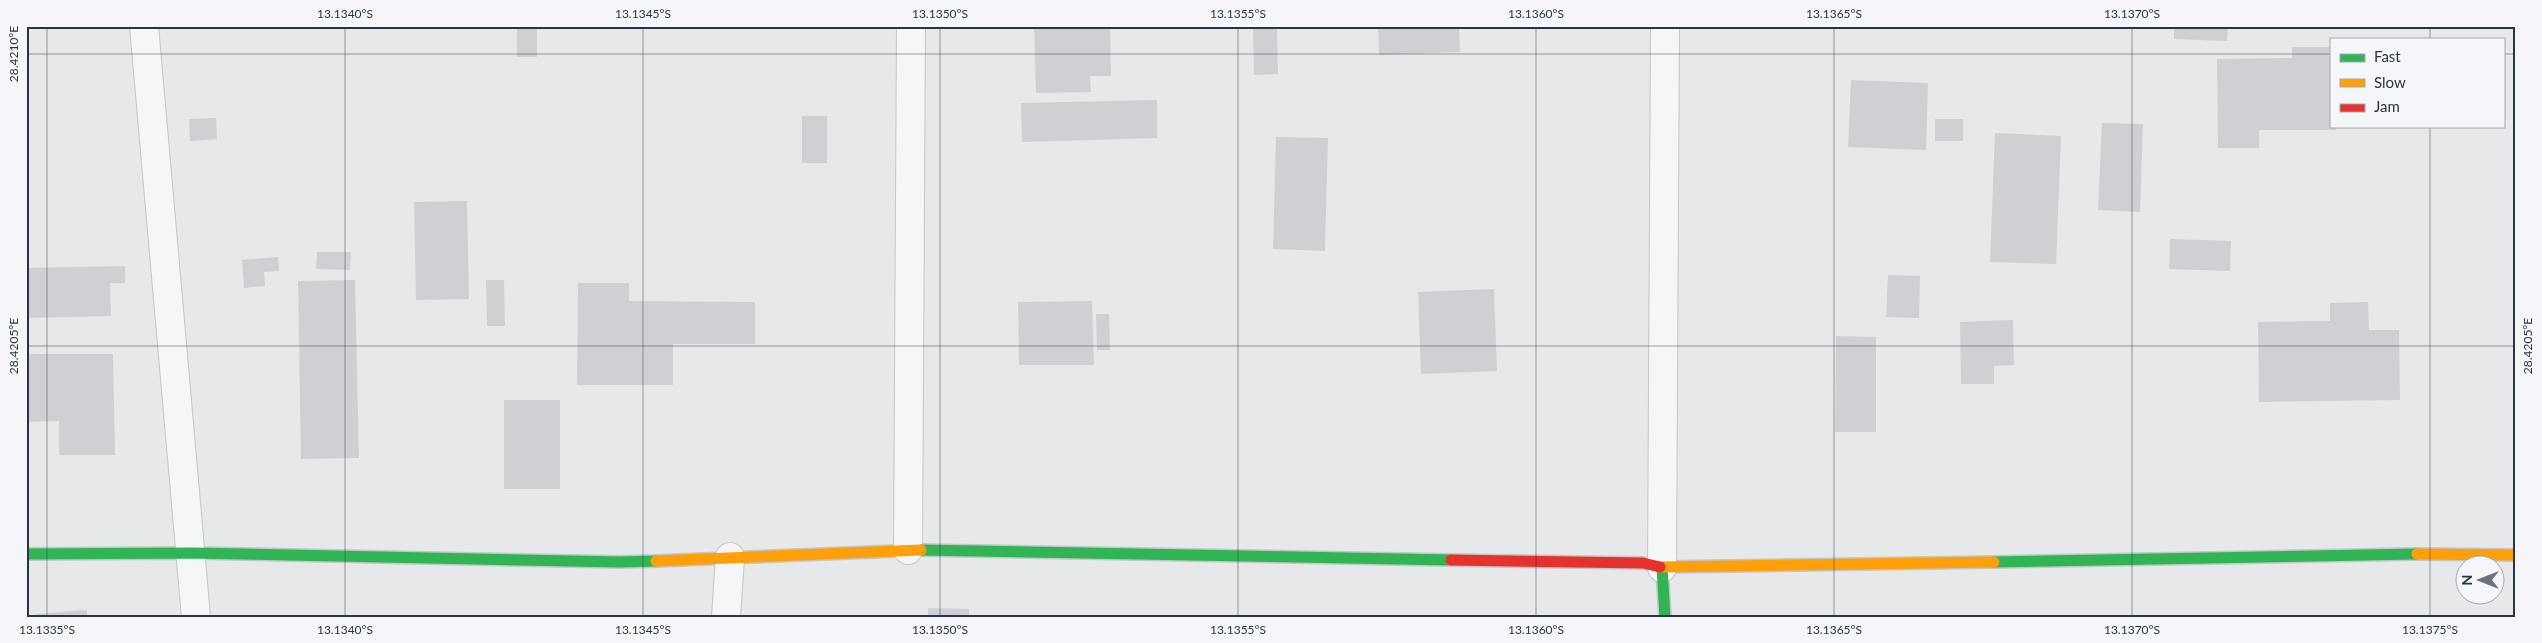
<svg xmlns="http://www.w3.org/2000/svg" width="2542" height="643" viewBox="0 0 2542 643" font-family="Lato,sans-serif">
<rect width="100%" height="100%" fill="#e6e8ea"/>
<path fill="#ced0d3" d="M517,26H537V57H517Z
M1034,26H1110L1111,76H1090L1091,92L1036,93Z
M1253,26H1277L1278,74L1254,75Z
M1378,26H1459L1460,52L1379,55Z
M2174,26H2228L2227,41L2174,39Z
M2292,47H2331V126H2336V130H2259V148H2218L2217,59L2292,58Z
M1851,80L1928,83L1926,150L1848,147Z
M1157,100V138L1022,142L1021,103Z
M802,116H827V163H802Z
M216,118L217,139L190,141L189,119Z
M1935,119H1963V141H1935Z
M2102,123L2143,124L2140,212L2098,210Z
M1995,133L2061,136L2056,264L1990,262Z
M1276,137L1328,138L1325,251L1273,249Z
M467,201L469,299L416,300L414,202Z
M2170,239L2231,241L2230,271L2169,269Z
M317,252H351L350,270L316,269Z
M278,257L279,271L264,272L265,286L244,288L242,260Z
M125,266V283H110L111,316L26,318V268Z
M1888,275L1920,276L1919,318L1886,317Z
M355,280L359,458L301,459L298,281Z
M486,280H504L505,326H487Z
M578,283H629V301L755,302V344H673V385H577Z
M1494,289L1497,371L1421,374L1418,292Z
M1092,301L1094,365H1019L1018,302Z
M2368,302L2369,330H2399L2400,400L2259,402L2258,322L2330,321V303Z
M1096,314H1109L1110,350H1097Z
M2013,320L2014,365L1994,366V384H1961L1960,322Z
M1836,336L1876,337V432H1835Z
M26,354H113L115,455H59V421L26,422Z
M504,400H560V489H504Z
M928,608L969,609V617H928Z
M87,610V617H36L35,614Z"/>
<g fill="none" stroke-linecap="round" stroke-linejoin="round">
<g stroke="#c4c6c8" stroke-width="30">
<path id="street" d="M144,26L196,617
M908,550L911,26
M1662,568L1665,26
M726,617L730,557"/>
</g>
<g stroke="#c4c6c8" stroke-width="14">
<path id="fast" d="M921,550L1451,560
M26,554L192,553L620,562L656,561
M1994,562L2417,554
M1662,568L1665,617"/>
</g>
<g stroke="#c4c6c8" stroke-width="14">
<path id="slow" d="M2417,554L2516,555
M656,561L921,550
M1660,567L1994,562"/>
</g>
<g stroke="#c4c6c8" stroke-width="14">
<path id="jam" d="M1451,560L1643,563L1660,567"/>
</g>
<use href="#street" stroke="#f5f6f7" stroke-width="28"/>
<use href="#fast" stroke="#30b455" stroke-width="11"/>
<use href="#slow" stroke="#ff9f0a" stroke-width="11"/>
<use href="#jam" stroke="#e5322d" stroke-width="11"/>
</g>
<path fill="none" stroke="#2b3445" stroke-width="1" stroke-opacity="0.45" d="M47,26V617M345,26V617M643,26V617M940,26V617M1238,26V617M1536,26V617M1834,26V617M2132,26V617M2430,26V39M26,54H2331M2503,54H2516M2430,126V617M26,346H2516"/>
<rect width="2542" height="643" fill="none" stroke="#f4f6f9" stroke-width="55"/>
<rect x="2330" y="38" width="175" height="90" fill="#f4f6f9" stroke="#a4a8b1"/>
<rect x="2340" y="54" width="25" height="8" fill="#30b455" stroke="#a4a8b1"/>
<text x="2374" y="62" font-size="15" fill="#2b3445">Fast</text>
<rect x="2340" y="79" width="25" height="8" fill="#ff9f0a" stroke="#a4a8b1"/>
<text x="2374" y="88" font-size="15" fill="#2b3445">Slow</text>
<rect x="2340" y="104" width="25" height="8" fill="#e5322d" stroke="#a4a8b1"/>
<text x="2374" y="112" font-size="15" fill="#2b3445">Jam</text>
<g transform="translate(2480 580) rotate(270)"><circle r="24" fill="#f4f6f9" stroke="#a4a8b1"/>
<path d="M0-4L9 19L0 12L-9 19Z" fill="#6c737f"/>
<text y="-8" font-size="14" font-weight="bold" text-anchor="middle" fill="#2b3445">N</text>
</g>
<rect x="28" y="28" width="2486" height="588" fill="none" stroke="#2b3445" stroke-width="2"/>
<g font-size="12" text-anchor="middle" fill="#2b3445">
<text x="345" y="18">13.1340°S</text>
<text x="643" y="18">13.1345°S</text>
<text x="940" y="18">13.1350°S</text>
<text x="1238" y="18">13.1355°S</text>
<text x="1536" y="18">13.1360°S</text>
<text x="1834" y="18">13.1365°S</text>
<text x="2132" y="18">13.1370°S</text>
<text transform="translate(14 54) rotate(-90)" y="4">28.4210°E</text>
<text transform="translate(2528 346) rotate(-90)" y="4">28.4205°E</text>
<text transform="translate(14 346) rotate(-90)" y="4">28.4205°E</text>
<text x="47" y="634">13.1335°S</text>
<text x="345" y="634">13.1340°S</text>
<text x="643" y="634">13.1345°S</text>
<text x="940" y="634">13.1350°S</text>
<text x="1238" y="634">13.1355°S</text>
<text x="1536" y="634">13.1360°S</text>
<text x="1834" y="634">13.1365°S</text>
<text x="2132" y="634">13.1370°S</text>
<text x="2430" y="634">13.1375°S</text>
</g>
</svg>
